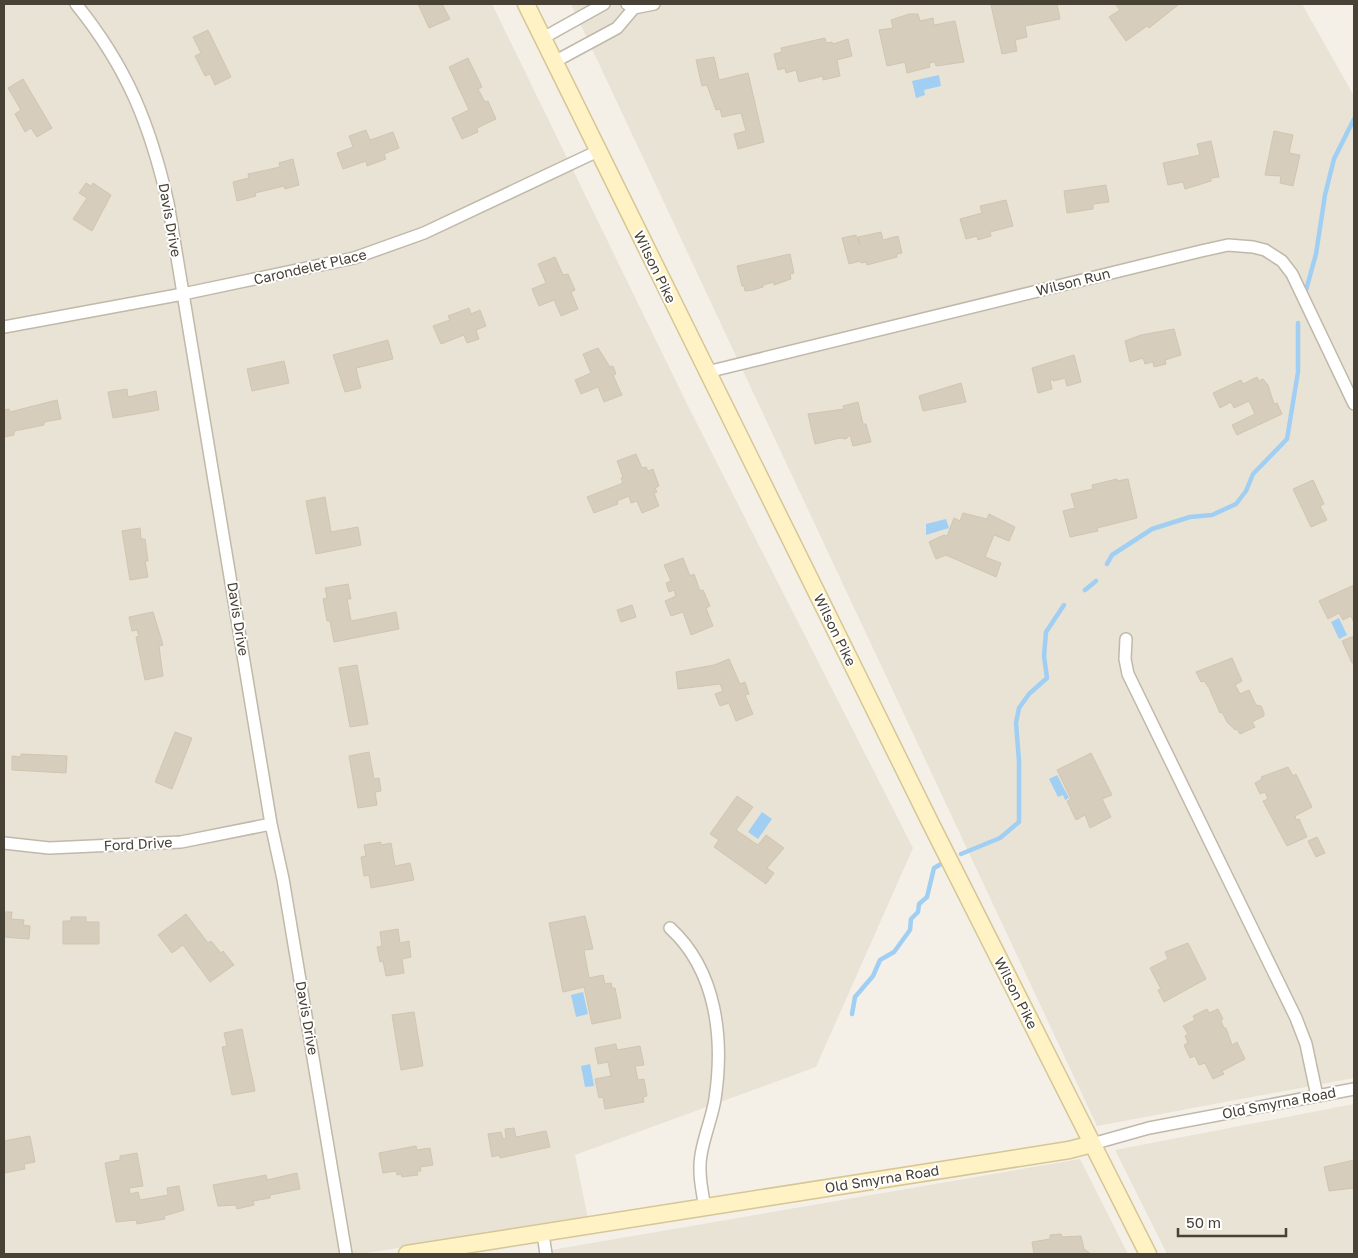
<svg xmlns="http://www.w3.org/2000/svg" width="1358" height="1258" viewBox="0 0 1358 1258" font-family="'Golos Text',sans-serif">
<rect width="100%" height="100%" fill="#f4f0e7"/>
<path fill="#e8e3d5" d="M4,4H492L688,406L913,848L816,1067L575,1155L588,1219L359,1254H4Z
M571,4H1302L1354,96V1078L1097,1126Z
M1354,1104V1254H1167L1115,1150Z
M1080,1159L1128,1254H528Z"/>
<path fill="#a1cff3" d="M939,75L941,86L924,90L925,95L916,98L912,81Z
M946,519L949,528L926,535V524Z
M1339,618L1347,635L1339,639L1331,622Z
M1057,775L1069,798L1065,800L1063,795L1058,797L1049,779Z
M762,812L772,819L758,839L748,832Z
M583,992L588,1014L576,1017L571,995Z
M590,1064L594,1086L585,1087L581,1066Z"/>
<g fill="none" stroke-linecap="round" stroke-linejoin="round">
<path stroke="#a1cff3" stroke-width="4.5" d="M1305,294L1316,254L1325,195L1334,159L1354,119
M1107,564L1112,555L1152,529L1190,517L1212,515L1236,504L1246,491L1253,474L1287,439L1298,372V323
M1085,590L1096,581
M961,854L1000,838L1019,822V761L1016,723L1019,708L1029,694L1047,678L1044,656L1046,632L1064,605
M852,1014L855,997L873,976L880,960L894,952L910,930L911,919L918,912L919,904L927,897L934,868L941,864"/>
</g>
<path fill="#d6cdbc" stroke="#d1c5af" d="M418,4H442L450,19L429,28Z
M1057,4L1060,19L1025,26L1027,37L1015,40L1017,51L1002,54L991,5Z
M1115,4H1177L1178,5L1149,28L1147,26L1126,41L1109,17L1120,10Z
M909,14H918L920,21L933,18L934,25L955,21L964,62L936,66L935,62L929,63L930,67L907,73L905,62L887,66L879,30L893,28L891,20Z
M208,30L231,77L215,85L210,74L205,76L195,56L201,53L193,37Z
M825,38L826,43L832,42L833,44L848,39L852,56L837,60L840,76L823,80V76L799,82L796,70L786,73L785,68L778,70L774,54L782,52L781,48Z
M714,57L719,80L748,73L764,142L738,149L734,134L746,131L741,113L722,117L720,109L716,110L707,85L702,86L696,60Z
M468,58L482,87L478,89L485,102L488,101L496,119L477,128L478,132L462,139L452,118L469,110L449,67Z
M23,79L52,128L37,137L31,128L25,132L15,114L21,110L8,88Z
M366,130L370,140L393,132L399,148L384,154L386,159L367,166L366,161L343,169L337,153L353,147L349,136Z
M1274,131L1293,135L1289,153L1300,155L1293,186L1280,183L1281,176L1265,175Z
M1211,141L1219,177L1211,178V181L1185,189L1183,182L1168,185L1163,163L1200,155L1197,144Z
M293,159L299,185L285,189L284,186L255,193L256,196L237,201L233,182L249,178L248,174L280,167L279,163Z
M86,183L91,186L93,183L111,195L92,231L73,219L87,198L79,193Z
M1106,185L1109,202L1093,204V209L1067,213L1064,191Z
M1006,200L1013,226L990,232L991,236L978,240L977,236L966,239L960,219L982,213L980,206Z
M881,232L883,240L898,236L902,253L897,254V257L867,265L866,262L861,263L860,261L849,264L842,238L856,235L860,245L858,237Z
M790,254L794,273L790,274L791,279L774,285V282L763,285V287L753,290L745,291L744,286H742L737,266Z
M555,257L563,275L568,274L575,290L571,292L578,309L561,316L554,300L539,306L532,289L546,283L538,264Z
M469,308L471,314L480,310L486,326L476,330L479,339L467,343L464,335L441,344L433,326L450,320L448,316Z
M1174,329L1181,355L1165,360L1166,364L1154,367L1153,362L1145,364L1143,358L1130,362L1125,341L1141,335Z
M388,340L393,359L356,368L361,388L345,392L333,355Z
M598,348L610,367L613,366L616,374L613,375L622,395L604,402L598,387L581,394L575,380L591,373L583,354Z
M1074,355L1081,382L1067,386L1065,378L1053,381V379L1050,380L1052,389L1038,393L1032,368Z
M284,361L289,383L252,391L247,369Z
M1257,377L1259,381L1263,379L1268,385L1274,404L1277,403L1282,414L1237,435L1232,425L1255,414L1249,401L1234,408L1231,402L1220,408L1213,393L1241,380L1243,384Z
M961,383L966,402L923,411L919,396Z
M127,389L128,397L156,391L159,410L113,418L108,392Z
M57,400L61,419L44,422V425L14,431V435L4,437V410L9,409L10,412Z
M858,402L863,424H866L871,442L853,446L850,435L846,439L840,438L815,444L808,414L844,409L843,406Z
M636,454L642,468L646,467L648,471L653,469L659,486L655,488L657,492L654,493L659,506L642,513L637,501L631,503L629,496L617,501L618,504L594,513L587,497L623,483L621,478L623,477L617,461Z
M1117,479V481L1128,479L1137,518L1097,528L1098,531L1070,537L1063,511L1075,508L1071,494L1093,489L1092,485Z
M1313,480L1324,504L1320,506L1327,520L1311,527L1293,489Z
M325,497L331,532L358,527L361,545L316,554L306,501Z
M963,513L987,519L989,514L1015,527L1009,541L994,535L985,557L1001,563L996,577L946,555L936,559L929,542L944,535L947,536L954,518L960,521Z
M140,528L141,539H145L148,561H145L148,577L130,580L122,531Z
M683,558L690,576L694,574L700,591L703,590L710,606L706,608L713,626L691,635L683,612L671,616L665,601L676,596L674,590L669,592L666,583L671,581L664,565Z
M348,584L351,599H347L351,621L396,612L399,629L334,642L330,621H327L323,599L327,598L325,588Z
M1354,585V623L1351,616L1343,620L1339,613L1328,619L1319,601Z
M632,605L636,617L621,622L617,610Z
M153,612L163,645L159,646L163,676L145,680L136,637L139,636L137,630L132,631L129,617Z
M1354,636V662L1352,663L1342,641Z
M1232,658L1242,681L1235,685L1240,694L1249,690L1256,705L1261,706L1264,713V716L1252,722L1255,727L1240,734L1237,729L1235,730L1227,722L1222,712L1220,713L1209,688L1204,681L1201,682L1196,672Z
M729,659L740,684L745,682L749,694L745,695L753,714L736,721L729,703L720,706L715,694L723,691L720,684L678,689L676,672L714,665Z
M357,665L368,724L350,727L339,668Z
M175,732L192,738L172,789L155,782Z
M369,752L374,779L379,778L381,791L375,792L377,805L358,808L349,756Z
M1091,753L1112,795L1102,799L1111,817L1090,828L1085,815L1076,820L1067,801L1071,799L1057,770Z
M21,754L67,756L66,773L12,770V756L21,757Z
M1288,767L1293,776L1296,774L1312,807L1295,816L1296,820L1299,819L1307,837L1287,846L1263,801L1268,799L1265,792L1260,794L1255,783L1262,779L1261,777Z
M737,796L753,807L736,830L758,845L766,835L784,848L767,868L774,873L766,884L714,847L719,840L710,834Z
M1317,837L1325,853L1316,857L1308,841Z
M381,842V845L391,843L395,866L410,863L414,880L371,888L369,875L364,876L361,857L366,856L364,845Z
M4,912H12L11,919L24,920L23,925L30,926L29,939L4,937Z
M186,914L208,943L211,941L221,953L223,951L234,965L210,982L183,945L172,953L158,935Z
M585,916L593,949L584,950L589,978L603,975L605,984L611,983L612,988H615L621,1018L592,1024L584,987L563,992L549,923Z
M71,917H86V922H99V944H63V921H71Z
M398,929L400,943L409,941L411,957L402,959L404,973L386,976L383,961L380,962L377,947L382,946L380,932Z
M1188,943L1206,979L1164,1002L1158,990L1161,989L1150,968L1168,959L1165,952Z
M1207,1009L1209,1013L1218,1009L1223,1019L1221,1021L1224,1028H1226L1232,1045L1237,1042L1245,1059L1222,1071L1224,1074L1213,1079L1205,1063L1199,1065L1195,1056L1190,1058L1184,1045L1188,1043L1185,1036L1188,1034L1183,1026L1195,1020L1193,1016Z
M414,1012L423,1066L401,1070L392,1015Z
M242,1029L255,1091L232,1095L222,1047L227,1046L224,1033Z
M616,1044L617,1050L640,1046L644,1065L635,1066L638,1080L644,1079L647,1096L643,1097L644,1102L605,1109L603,1097L599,1098L595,1079L611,1076L608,1062L598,1064L595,1048Z
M514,1128L516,1137L546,1131L550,1147L500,1158L499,1155L492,1157L488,1134L501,1132L503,1139H506L505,1129Z
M30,1136L35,1162L24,1164L25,1169L4,1173V1141Z
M416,1146L417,1150L430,1148L433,1165L420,1167L421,1171H417L418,1175L402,1177L401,1174L397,1175L396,1171L383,1173L379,1153Z
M137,1153L143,1186L129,1188L130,1194L138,1192L140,1200L168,1195L167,1188L179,1186L184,1210L164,1216L165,1219L137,1224L136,1220L116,1222L105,1163L120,1160V1156Z
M1354,1160V1188L1329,1191L1324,1167Z
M297,1173L300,1189L270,1195V1198L253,1201L254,1205L237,1209L236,1205L218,1206L213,1185L266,1175L267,1180Z
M1061,1234L1062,1237L1081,1236L1084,1249L1091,1254H1034L1032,1242L1050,1239V1235Z"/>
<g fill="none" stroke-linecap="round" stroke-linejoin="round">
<g stroke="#c0b9a9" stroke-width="14">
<path id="street" d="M76,4C127,67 150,124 168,203L271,824L283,879L346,1254
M634,8L654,4
M543,38L604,4
M554,62L617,28L634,8L627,4
M4,327L183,294L354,258L424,233L598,151
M707,372L1201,251L1228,245L1253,247L1265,250L1282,261L1292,274L1354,404
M1126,639L1125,659L1128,674L1296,1018L1306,1044L1317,1096
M4,843L49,848L181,842L271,824
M670,928C717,971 724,1039 715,1099C712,1118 704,1136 701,1155C698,1172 702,1191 705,1208
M1092,1144L1149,1128L1354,1089
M543,1234L546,1254"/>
</g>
<g stroke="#d6c695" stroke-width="19">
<path id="secondary" d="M526,4L931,824L1148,1254
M407,1254L1069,1150L1092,1144"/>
</g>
<use href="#street" stroke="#fff" stroke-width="11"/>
<use href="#secondary" stroke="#fff3c6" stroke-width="16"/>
</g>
<g text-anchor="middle" stroke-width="4" stroke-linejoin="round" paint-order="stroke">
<g font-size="14" fill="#474136" stroke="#fff">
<text transform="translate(170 220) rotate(80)" y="5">Davis Drive</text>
<text transform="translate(310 267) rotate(-13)" y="5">Carondelet Place</text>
<text transform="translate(655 267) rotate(64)" y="5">Wilson Pike</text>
<text transform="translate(1073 282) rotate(-14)" y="5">Wilson Run</text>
<text transform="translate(238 619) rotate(81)" y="5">Davis Drive</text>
<text transform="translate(835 630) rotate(64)" y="5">Wilson Pike</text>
<text transform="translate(138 844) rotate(-3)" y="5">Ford Drive</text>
<text transform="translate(1016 993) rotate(63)" y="5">Wilson Pike</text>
<text transform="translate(307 1018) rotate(80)" y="5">Davis Drive</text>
<text transform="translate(1279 1103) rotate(-11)" y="5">Old Smyrna Road</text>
<text transform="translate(882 1179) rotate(-9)" y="5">Old Smyrna Road</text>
</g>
</g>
<rect width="1358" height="1258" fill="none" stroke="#474136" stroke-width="10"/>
<path d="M1178 1228v8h108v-8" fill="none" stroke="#474136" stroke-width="2.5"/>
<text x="1186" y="1228" font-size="15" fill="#474136" stroke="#ffffff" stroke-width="4" paint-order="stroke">50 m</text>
</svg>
